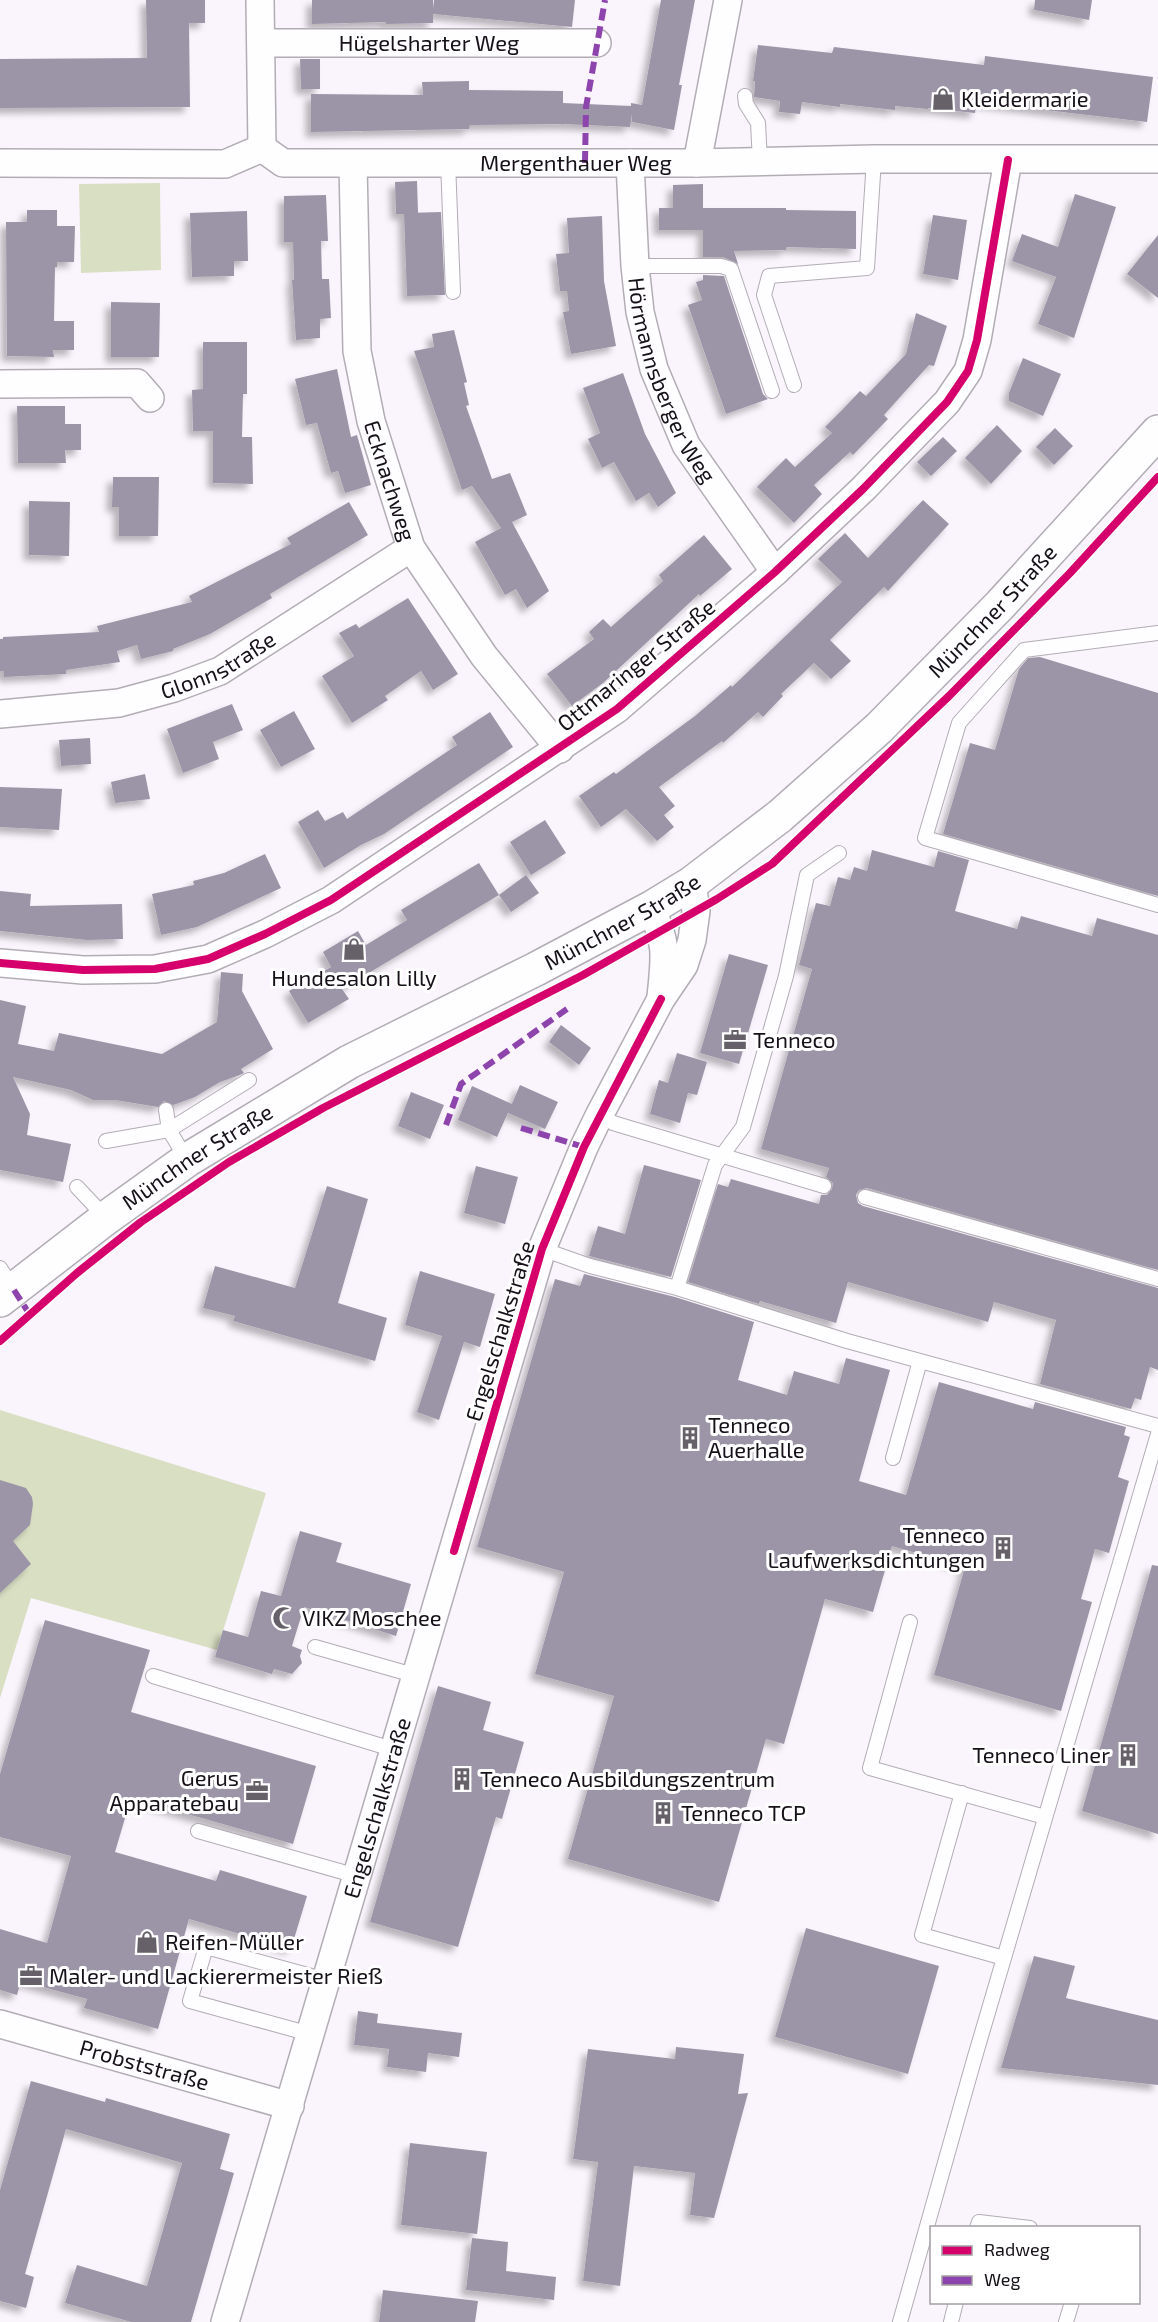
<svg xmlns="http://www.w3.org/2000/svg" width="1158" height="2322" viewBox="0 0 1158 2322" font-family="'Exo 2',sans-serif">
<defs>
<filter id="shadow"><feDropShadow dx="-5.5" dy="5.5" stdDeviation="3" flood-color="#0004"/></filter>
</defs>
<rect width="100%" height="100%" fill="#faf4fc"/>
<path fill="#d9dfc3" d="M160,183L161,270L81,273L79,184Z
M0,1410L266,1493L217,1650L31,1598L0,1698Z"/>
<path fill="#9c95a7" filter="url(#shadow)" d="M146,0H205V23H189L190,107L0,108V59L147,58Z
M312,0H433V9L434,0H575L572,27L433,14V23L386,24V22L312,24Z
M661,0H695L679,85H682L674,130L632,122V114L630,127L563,124L470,125L469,129L311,132V94L423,95L422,82L469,81V90L563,91V103L631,106V103L642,105Z
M1035,0H1092L1089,20L1034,10Z
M758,45L832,53L834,47L984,65L985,56L1153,77L1147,122L977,102L975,113L928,108V109L895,106V110L840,104V107L802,102L800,114L779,112L780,101L754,97L755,81H753Z
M300,59H320V89H301Z
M417,181L418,213H408L441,212L445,295L407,296L404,214H396L395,182Z
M703,184V208H786V210L856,211V249L786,247V250L734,251L738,264L723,257H703V230H659V208H673V185Z
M1075,194L1116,207L1074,338L1038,324L1056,277L1012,261L1022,234L1058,247Z
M326,195L328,241H321L322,279H329L331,318L320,319V338L296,340L292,280H294L293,242H284V196Z
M27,210H57V226H75L74,262H57V267H55L54,321H74V350H53L54,357L7,356L6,222H27Z
M247,211L248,261H234V276L192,277L190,213Z
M933,215L967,220L958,280L923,274Z
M602,216L604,281L616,346L571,354L563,312L569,311L567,291H560L556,254L569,253L567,218Z
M1158,235V298L1127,274Z
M703,275L724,276L763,394L768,399L726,414L688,305L702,300L696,282L703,280Z
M111,302L160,303L159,357H111Z
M916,313L947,326L934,366L929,365L901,396L884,415L888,419L853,455L850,452L814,485L822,494L794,523L757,487L786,458L795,467L832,433L825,427L843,409L860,391L866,396L906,354Z
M454,330L467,382L464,383L469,405L466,406L492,479L510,473L527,515L512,522L549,591L527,608L516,589L505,595L475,542L501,528L472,486L462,490L414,351L434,347L432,334Z
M203,342H247V394H243L242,437H252L253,484L213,483V431H193L192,390L203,389Z
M1023,358L1061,374L1043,416L1009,401V393Z
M337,369L351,437L357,435L371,485L345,493L338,471L331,473L317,423L306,425L295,379Z
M623,373L645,434L676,493L658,507L649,493L636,501L614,462L602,468L588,439L600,433L583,388Z
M17,406H65V424H81V450H65L66,463H18Z
M997,425L1022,451L991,484L965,458Z
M1055,428L1073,446L1054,465L1036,447Z
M943,437L957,451L931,476L917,462Z
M113,477H159L158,536H119V507H112Z
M923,500L949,524L888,591L884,587L830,640L851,661L831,679L814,663L781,694L783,696L763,717L758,712L723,743L722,741L659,787L675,806L664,815L674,827L657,841L626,809L601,827L579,796L614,772L616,774L695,716L731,685L732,687L842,582L818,559L845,533L868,558Z
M29,501L70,502L69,556L29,555Z
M349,502L368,535L270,594L272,598L210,634L173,649V651L141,659L137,645L117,651L120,662L66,670V674L4,677V671H0V639H3V637L99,632L97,626L192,602L189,596L291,544L287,538Z
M704,535L732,569L700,596L699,594L603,683L572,706L547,674L594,639L589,632L603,619L611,627L663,581L659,575Z
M408,598L458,674L433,690L421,671L385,696L388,700L352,723L322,676L354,656L339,633L356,624L359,628Z
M1040,657L1158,693V896L943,834L970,743L995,750L1019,669L1028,658Z
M232,704L243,730L213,742L219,759L183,773L167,729Z
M294,711L315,749L281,767L260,730Z
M490,712L513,747L384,834L361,845L324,868L298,822L318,810L325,821L343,812L347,819L457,745L452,737Z
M90,738L91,764L61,766L59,740Z
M145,774L150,799L115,803L111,782Z
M0,787L62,789L59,830L0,827Z
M545,820L566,853L531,875L510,842Z
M872,850L934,867L938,851L969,860L955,911L1017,929L1021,916L1092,936L1097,918L1158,935V1270L867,1188L859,1190L856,1195L858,1203L863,1206L1158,1288V1370L1150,1367L1141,1400L1135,1398L1131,1409L1040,1384L1056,1320L994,1302L988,1322L848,1282L836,1323L760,1301L759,1304L688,1282L718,1184L728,1187L731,1179L819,1204L821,1195H827L832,1189L833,1183L826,1177L829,1168L761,1149L812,969L799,965L816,903L830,906L838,877L850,880L854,867L867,871Z
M265,854L281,888L197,927L161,935L152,894L194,885L193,881L224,873Z
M479,863L499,895L342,989L349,999L308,1023L289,991L331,967L323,952L358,931L366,945L407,920L401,910Z
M526,875L539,893L511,912L499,895Z
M0,891L31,894L30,906L122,904L123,939L87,940L0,931Z
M729,954L768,965L739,1064L700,1053Z
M221,972L243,974L242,991L273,1049L241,1069L244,1073L240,1075L220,1082L195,1097L179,1103L173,1105L164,1101L158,1107L115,1100H93L71,1090L13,1077L30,1114L27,1135L71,1144L63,1182L0,1170V1000L26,1006L18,1044L54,1051L59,1033L162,1054L217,1022Z
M561,1025L591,1048L579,1065L549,1042Z
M677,1053L707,1062L697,1095L688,1093L680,1123L650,1114L659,1080L668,1083Z
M520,1085L558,1102L545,1129L508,1113Z
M472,1086L512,1104L497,1137L458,1120Z
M411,1092L444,1105L430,1139L398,1126Z
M644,1165L701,1180L671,1277L589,1256L598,1226L625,1234Z
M476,1166L518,1177L505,1224L464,1213Z
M327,1186L368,1199L338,1303L387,1318L375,1361L233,1321L235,1316L203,1308L215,1266L295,1288Z
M420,1271L495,1294L480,1347L464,1342L439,1420L417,1412L442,1336L405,1325Z
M584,1274L675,1297L754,1322L738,1380L787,1395L794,1371L839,1384L846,1358L890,1370L859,1481L906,1495L939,1382L1033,1409L1035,1402L1126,1427L1124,1435L1130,1437L1118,1477L1129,1481L1109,1553L1095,1549L1081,1599L1092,1602L1061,1711L934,1675L965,1567L892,1546L873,1612L825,1599L784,1744L766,1739L719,1902L568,1859L614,1696L535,1674L564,1572L477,1547L555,1279L580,1286Z
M0,1480L26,1488L32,1497L33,1504L30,1525L13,1541L31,1564L0,1593Z
M300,1531L342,1543L336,1562L411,1584L396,1636L304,1607L292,1646L302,1650L300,1656L302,1663L292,1674L274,1669L272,1674L215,1657L223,1630L248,1637L261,1591L281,1596Z
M1152,1565L1158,1566V1834L1082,1811Z
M45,1620L150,1650L131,1712L316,1766L293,1844L131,1798L115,1852L216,1881L220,1870L307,1896L291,1949L189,1919L158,2029L84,2008L87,1999L21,1981L17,1995L0,1990V1929L47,1943L71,1856L0,1837V1774Z
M438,1686L491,1702L483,1730L524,1742L502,1819L496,1817L458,1947L370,1922Z
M806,1928L939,1966L908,2074L775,2037Z
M1034,1956L1075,1966L1066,1998L1158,2020V2085L1001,2068Z
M358,2011L378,2014L377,2023L462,2033L459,2057L428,2053L426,2072L387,2067L389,2049L354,2045Z
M676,2047L744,2054L738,2094L748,2093L714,2218L690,2215L695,2173L634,2166L620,2286L583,2281L598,2162L573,2159L588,2049L675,2059Z
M31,2081L105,2102L106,2098L230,2134L220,2169L234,2173L191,2322H131L65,2303L77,2265L147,2286L182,2163L66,2129L25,2274L34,2277L26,2308L0,2301V2190Z
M410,2143L487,2152L477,2234L401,2225Z
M472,2238L508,2242L506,2271L556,2277L554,2300L466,2290Z
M383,2290L478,2301L475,2322H379Z"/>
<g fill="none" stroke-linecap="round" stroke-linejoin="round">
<g stroke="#b2adb4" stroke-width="16">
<path id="lane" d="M745,96L746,104L758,123L760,162
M448,162L453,292
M635,266H721L731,269L772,391
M794,385L764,295L769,276L867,268L874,159
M1158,633L1024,650L959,723L925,838L1158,905
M166,1110L169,1130L249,1080
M600,1114L613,1123L824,1186
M106,1141L169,1130L187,1160
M77,1187L106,1218
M865,1197L1158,1279
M542,1249L590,1266L677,1288L847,1341L1158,1426
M0,1268L14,1290
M677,1288L715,1165L743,1127L786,976L807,875L839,853
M893,1458L920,1361
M910,1622L870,1768L1045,1817
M315,1647L417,1676
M153,1676L395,1750
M962,1793L922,1935L1004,1958
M198,1831L357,1876
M310,2034L190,2001L206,1947L326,1980
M977,2228L979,2222L1030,2228
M900,2322L974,2060L1158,1434
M951,2322L956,2302
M1066,2322L1072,2302"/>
</g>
<g stroke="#b2adb4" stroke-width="30">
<g id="street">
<path d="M260,0L262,148"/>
<path id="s1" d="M261,43H597"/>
<path id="s2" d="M0,163L225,164L262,148L283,163H697L874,159H1158"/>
<path id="s3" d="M630,163L635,266L640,312L654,369L686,445L775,572"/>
<path d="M697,163L728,0"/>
<path id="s4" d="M353,164L357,351L371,421L411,548L484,656L560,749"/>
<path d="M0,384L137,383L150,398"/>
<path id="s5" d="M0,714L119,703L174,688L220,671L411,548"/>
<path d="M651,908C668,945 665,957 661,997"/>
<path d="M0,963L83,970L155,969L208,959L265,934L331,900L617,709L775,572L863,489L947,402L968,371L977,340L1008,160"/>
<path id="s6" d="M0,2024L290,2106"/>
<path id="s7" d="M225,2322L542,1249L584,1147L600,1114L661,999L684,965L692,940L696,911L692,883"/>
</g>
</g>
<g stroke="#b2adb4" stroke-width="36">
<g id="secondary">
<path id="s8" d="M0,1300L106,1218L187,1160L349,1062L536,969L651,908L692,883L780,816L879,728L1001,604L1158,432"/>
</g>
</g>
<use href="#lane" stroke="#fefdff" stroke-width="14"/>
<use href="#street" stroke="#fefdff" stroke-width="27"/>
<use href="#secondary" stroke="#fefdff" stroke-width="33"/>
<path stroke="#8e44ad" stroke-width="6" stroke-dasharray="12 6" stroke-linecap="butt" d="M585,163L586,107L605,0
M446,1125L461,1084L567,1009
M521,1128L584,1147
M14,1290L30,1315"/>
<g stroke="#fff" stroke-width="11">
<path id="cycleway" d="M0,963L83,970L155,969L208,959L265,934L331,900L617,709L775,572L863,489L947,402L968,371L977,340L1008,160
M0,1341L77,1273L141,1222L229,1162L323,1108L583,975L717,899L772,864L949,696L1070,573L1158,477
M454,1551L542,1249L584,1147L661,999"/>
</g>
<use href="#cycleway" stroke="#d6006c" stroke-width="8"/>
</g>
<defs>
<g id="shop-bare" transform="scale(1.8)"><path d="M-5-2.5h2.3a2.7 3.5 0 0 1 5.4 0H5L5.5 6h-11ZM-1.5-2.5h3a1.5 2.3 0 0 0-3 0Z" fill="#666068" stroke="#fff" stroke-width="2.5" paint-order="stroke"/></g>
<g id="office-bare" transform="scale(1.8)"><path d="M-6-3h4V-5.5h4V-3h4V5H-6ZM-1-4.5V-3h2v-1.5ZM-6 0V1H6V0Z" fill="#666068" stroke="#fff" stroke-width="2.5" paint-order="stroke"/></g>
<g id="building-bare" transform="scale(1.8)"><path d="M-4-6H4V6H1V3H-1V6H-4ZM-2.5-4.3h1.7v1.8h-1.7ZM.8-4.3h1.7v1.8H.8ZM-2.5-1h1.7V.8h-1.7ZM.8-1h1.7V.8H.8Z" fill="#666068" stroke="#fff" stroke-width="2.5" paint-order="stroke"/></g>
<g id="mosque-bare" transform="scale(1.8)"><path d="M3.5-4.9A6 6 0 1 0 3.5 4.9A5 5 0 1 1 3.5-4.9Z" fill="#666068" stroke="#fff" stroke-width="2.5" paint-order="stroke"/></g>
</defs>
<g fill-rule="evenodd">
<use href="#shop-bare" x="943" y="99"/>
<use href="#shop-bare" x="354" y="949"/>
<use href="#office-bare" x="735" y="1040"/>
<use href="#building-bare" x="690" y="1438"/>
<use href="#building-bare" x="1003" y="1548"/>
<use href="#mosque-bare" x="284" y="1618"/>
<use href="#building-bare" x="1128" y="1755"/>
<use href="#building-bare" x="462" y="1779"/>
<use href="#office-bare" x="257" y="1791"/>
<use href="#building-bare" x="663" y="1813"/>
<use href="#shop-bare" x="147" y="1942"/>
<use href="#office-bare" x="31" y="1976"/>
</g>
<g text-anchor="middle" stroke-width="6" stroke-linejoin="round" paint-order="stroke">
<g font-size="22" fill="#161018" stroke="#fff">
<text dy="8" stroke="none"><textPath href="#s1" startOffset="168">Hügelsharter Weg</textPath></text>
<text dy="8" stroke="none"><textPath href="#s2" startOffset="584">Mergenthauer Weg</textPath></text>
<text dy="8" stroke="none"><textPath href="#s3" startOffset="224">Hörmannsberger Weg</textPath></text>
<text dy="8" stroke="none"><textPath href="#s4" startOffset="321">Ecknachweg</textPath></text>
<text dy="8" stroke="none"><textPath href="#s8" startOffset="1216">Münchner Straße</textPath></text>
<text dy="8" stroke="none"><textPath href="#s5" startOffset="226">Glonnstraße</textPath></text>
<text transform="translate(636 665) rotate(-39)" y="8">Ottmaringer Straße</text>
<text dy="8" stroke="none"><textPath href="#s8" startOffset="730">Münchner Straße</textPath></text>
<text dy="8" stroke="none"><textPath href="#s8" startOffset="244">Münchner Straße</textPath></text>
<text transform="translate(500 1331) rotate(-73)" y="8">Engelschalkstraße</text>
<text dy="8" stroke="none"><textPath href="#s7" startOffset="536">Engelschalkstraße</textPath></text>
<text dy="8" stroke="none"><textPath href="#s6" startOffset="150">Probststraße</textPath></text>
</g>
<g font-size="22" fill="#161018" stroke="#fff" text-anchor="start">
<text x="961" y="107">Kleidermarie</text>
<text x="354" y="986" text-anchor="middle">Hundesalon Lilly</text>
<text x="753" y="1048">Tenneco</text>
<text x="708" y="1433">Tenneco<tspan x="708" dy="25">Auerhalle</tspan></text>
<text x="985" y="1543" text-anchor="end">Tenneco<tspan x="985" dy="25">Laufwerksdichtungen</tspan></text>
<text x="302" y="1626">VIKZ Moschee</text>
<text x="1110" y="1763" text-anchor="end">Tenneco Liner</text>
<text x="239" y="1786" text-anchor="end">Gerus<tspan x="239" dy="25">Apparatebau</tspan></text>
<text x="480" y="1787">Tenneco Ausbildungszentrum</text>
<text x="681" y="1821">Tenneco TCP</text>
<text x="165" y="1950">Reifen-Müller</text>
<text x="49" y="1984">Maler- und Lackierermeister Rieß</text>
</g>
</g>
<rect x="930" y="2226" width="210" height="78" fill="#ffffff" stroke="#a29fa3" stroke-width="1.5"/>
<rect x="942" y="2246" width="30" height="9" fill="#d6006c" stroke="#a29fa3" stroke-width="1.5"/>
<text x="984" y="2256" font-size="18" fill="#161018">Radweg</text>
<rect x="942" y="2276" width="30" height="9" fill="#8e44ad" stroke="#a29fa3" stroke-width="1.5"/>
<text x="984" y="2286" font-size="18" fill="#161018">Weg</text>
</svg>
